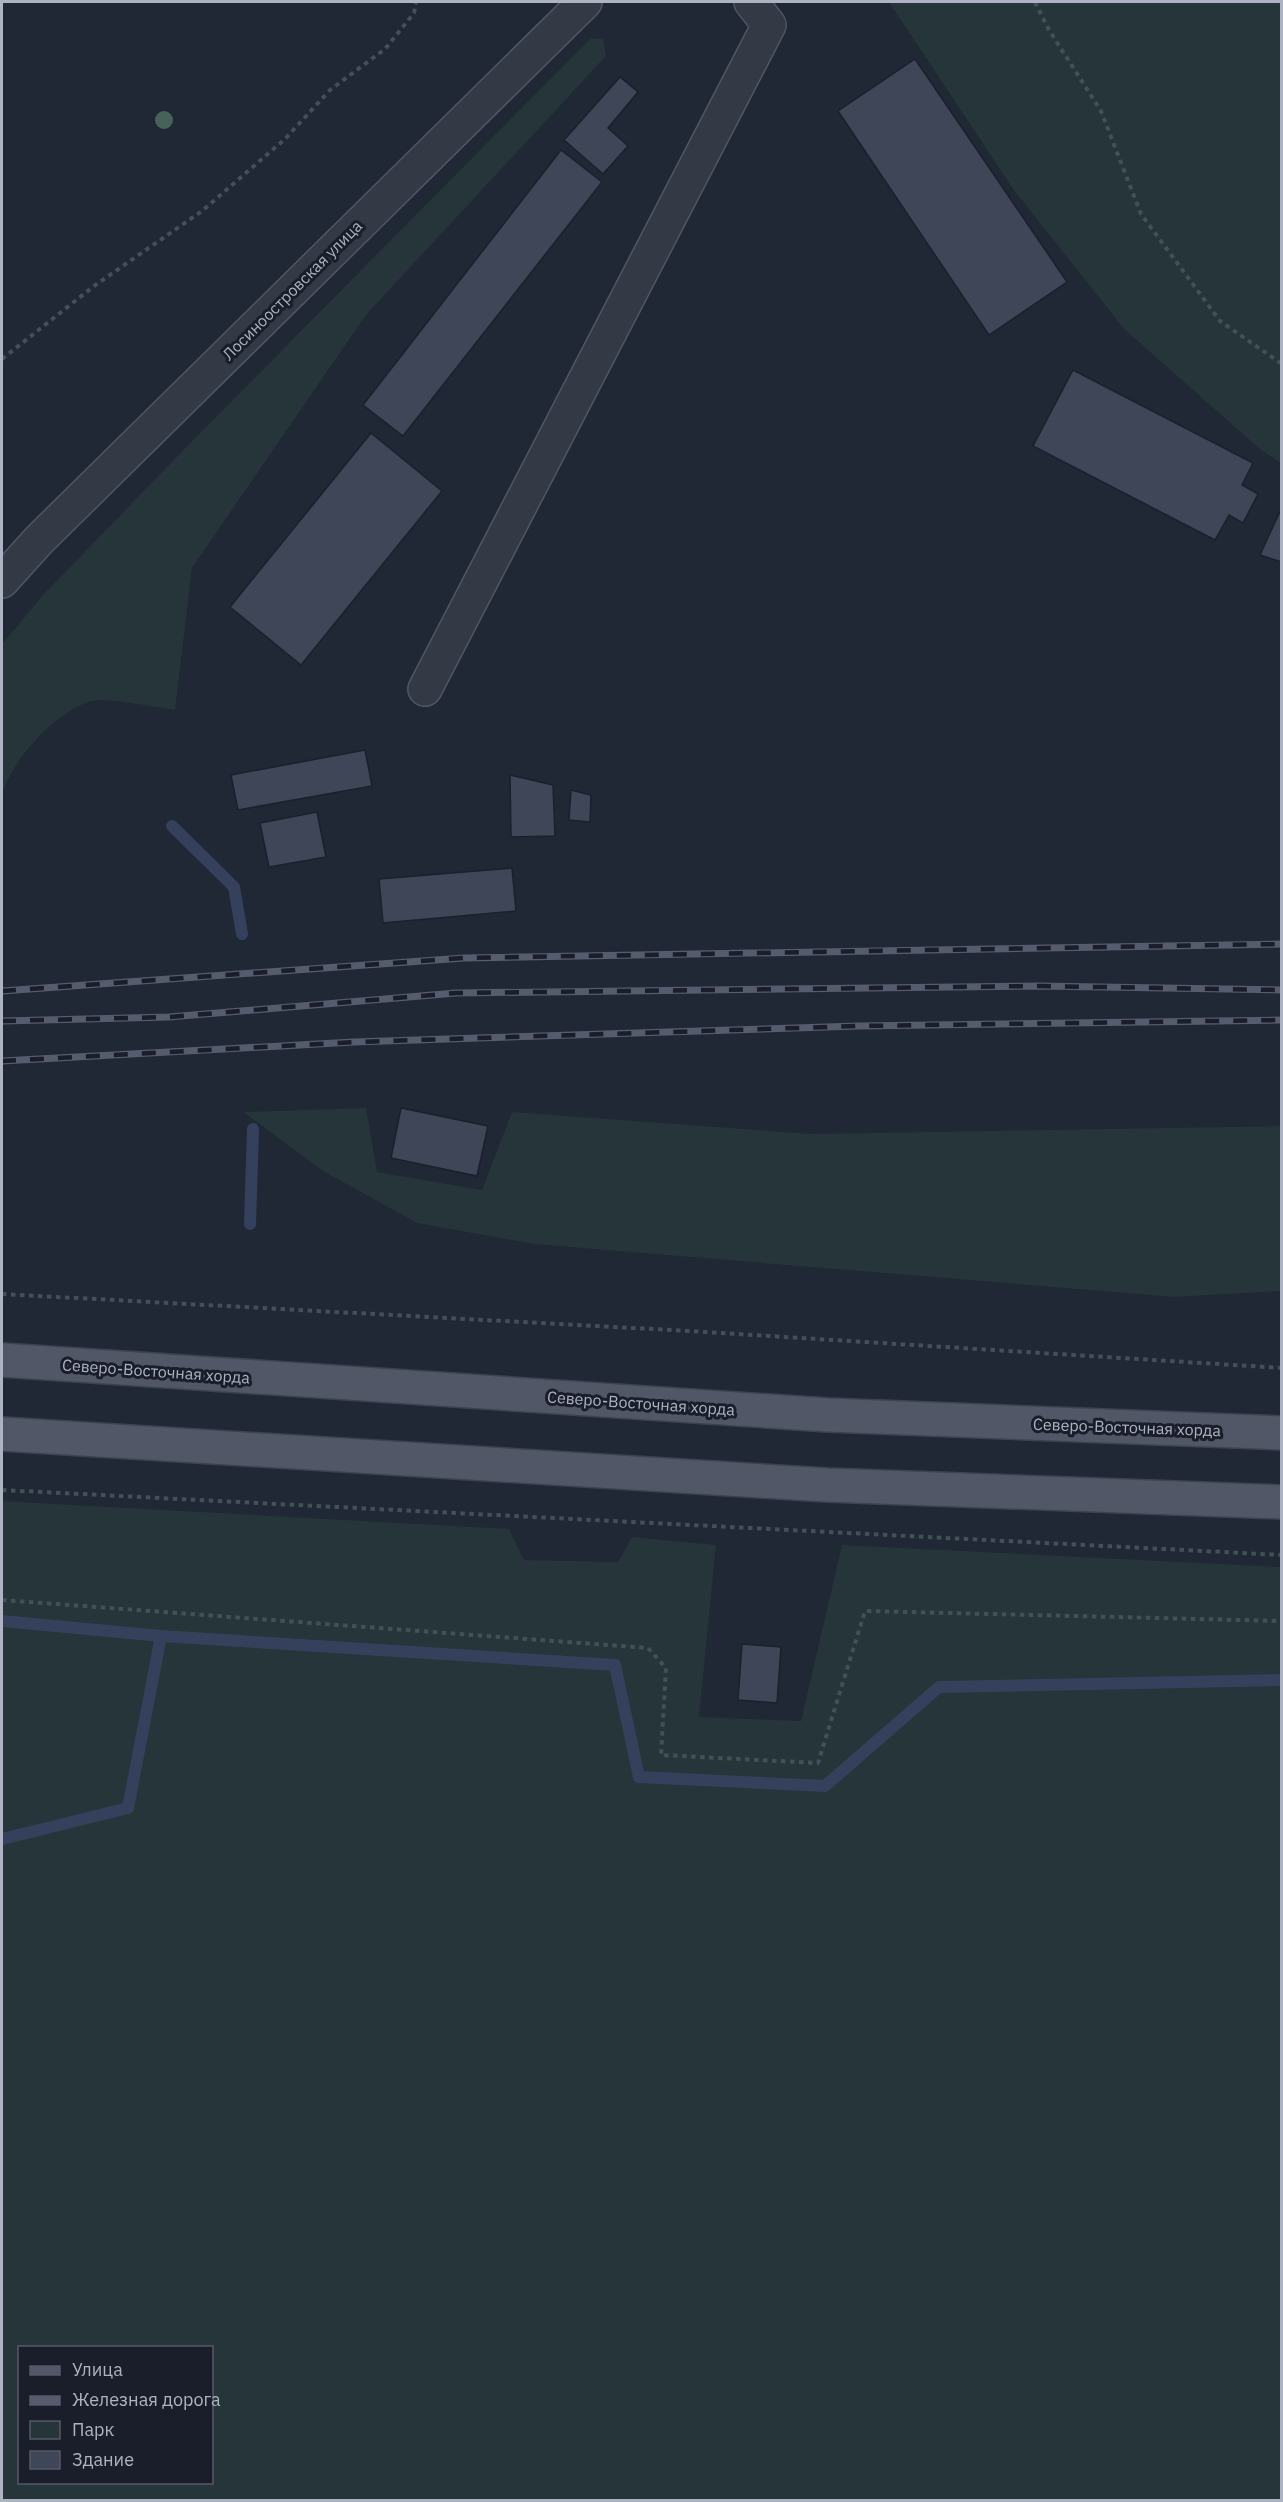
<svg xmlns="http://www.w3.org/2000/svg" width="1283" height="2502" viewBox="0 0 1283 2502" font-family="'IBM Plex Sans',sans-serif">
<rect width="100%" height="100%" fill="#202735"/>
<path fill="#253539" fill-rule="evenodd" d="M889,2H1281V463L1261,450L1124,329L1013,189Z
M591,38L603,39L606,56L366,315L192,568L175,710C157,708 103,696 88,702C53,715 13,759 2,794V644L42,596L194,439Z
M366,1108L377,1172L482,1190L512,1112L811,1134L1281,1126V1291L1174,1297L534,1244L417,1223L323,1171L243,1112Z
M2,1501L509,1529L524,1560L618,1562L632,1537L716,1545L699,1717L801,1721L842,1545L1281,1567V2500H2ZM20,2348H212V2482H20Z"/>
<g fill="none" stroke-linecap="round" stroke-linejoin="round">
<path stroke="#35405c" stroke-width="12" d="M172,826L234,887L242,934
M250,1224L253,1129
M2,1621L161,1636L615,1665L639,1777L825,1786L939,1687L1282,1680
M2,1839L128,1808L161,1636"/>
</g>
<path fill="#3e4658" stroke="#1b202c" stroke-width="1.5" d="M915,59L1067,282L989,335L838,111Z
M620,77L638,92L608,128L628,146L603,174L564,140Z
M561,150L602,182L403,436L363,405Z
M1073,370L1253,463L1242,485L1258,494L1243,523L1229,515L1215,540L1033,446Z
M371,433L442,491L301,665L230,607Z
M1282,507V562L1260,555Z
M365,750L372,786L238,810L231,775Z
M510,775L553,785L555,836L511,837Z
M571,790L591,795L590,822L569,820Z
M317,812L326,857L269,867L260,823Z
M512,868L516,911L383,923L379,879Z
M401,1108L488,1126L477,1176L391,1158Z
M742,1644L781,1647L777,1703L738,1700Z"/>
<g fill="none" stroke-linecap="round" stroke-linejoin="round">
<g stroke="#515664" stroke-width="36">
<path id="minor" d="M2,581L39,540L585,2
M425,689L769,25L751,2"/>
</g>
<g stroke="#3d424f" stroke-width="36">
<path id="major" d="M2,1360L828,1415L1282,1433
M2,1434L827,1485L1282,1502"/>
</g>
<path stroke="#425156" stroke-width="4" stroke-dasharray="4.5 4.5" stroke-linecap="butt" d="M1035,2L1049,30L1101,111L1141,214L1220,321L1282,364
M2,359L94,286L202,211L285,139L330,90L385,49L414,13L416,2
M2,1294L689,1331L1282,1368
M2,1490L1282,1555
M2,1600L648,1648L666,1668L661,1755L818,1763L865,1611L1282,1621"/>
<use href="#minor" stroke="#343946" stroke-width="33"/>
<use href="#major" stroke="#515766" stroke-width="33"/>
<g stroke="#565c6d" stroke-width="7">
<path id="rail" d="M2,991L464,958L1282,944
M2,1021L169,1017L456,993L1039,986L1282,990
M2,1061L354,1042L859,1026L1282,1020"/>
</g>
<use href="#rail" stroke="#191e2a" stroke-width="4.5" stroke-dasharray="14" stroke-linecap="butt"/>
</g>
<circle fill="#476259" cx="164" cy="120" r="9"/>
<g text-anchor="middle" stroke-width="6" stroke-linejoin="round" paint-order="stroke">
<g font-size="16" fill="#aeb3c3" stroke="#191e2a">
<text transform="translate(292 290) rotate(-45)" y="6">Лосиноостровская улица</text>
<text transform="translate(156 1371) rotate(4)" y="6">Северо-Восточная хорда</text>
<text transform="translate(641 1403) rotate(4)" y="6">Северо-Восточная хорда</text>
<text transform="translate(1127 1427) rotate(2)" y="6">Северо-Восточная хорда</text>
</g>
</g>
<rect width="1283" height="2502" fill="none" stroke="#aeb3c3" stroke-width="6"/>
<rect x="18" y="2346" width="195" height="138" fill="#191e2a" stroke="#555a67" stroke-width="1.5"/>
<rect x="30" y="2366" width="30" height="9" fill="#515766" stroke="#555a67" stroke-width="1.5"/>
<text x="72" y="2376" font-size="18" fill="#aeb3c3">Улица</text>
<rect x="30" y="2396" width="30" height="9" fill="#565c6d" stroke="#555a67" stroke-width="1.5"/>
<text x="72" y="2406" font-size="18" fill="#aeb3c3">Железная дорога</text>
<rect x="30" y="2421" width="30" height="18" fill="#253539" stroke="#555a67" stroke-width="1.5"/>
<text x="72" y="2436" font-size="18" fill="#aeb3c3">Парк</text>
<rect x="30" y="2451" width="30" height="18" fill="#3e4658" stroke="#555a67" stroke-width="1.5"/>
<text x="72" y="2466" font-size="18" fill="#aeb3c3">Здание</text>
</svg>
